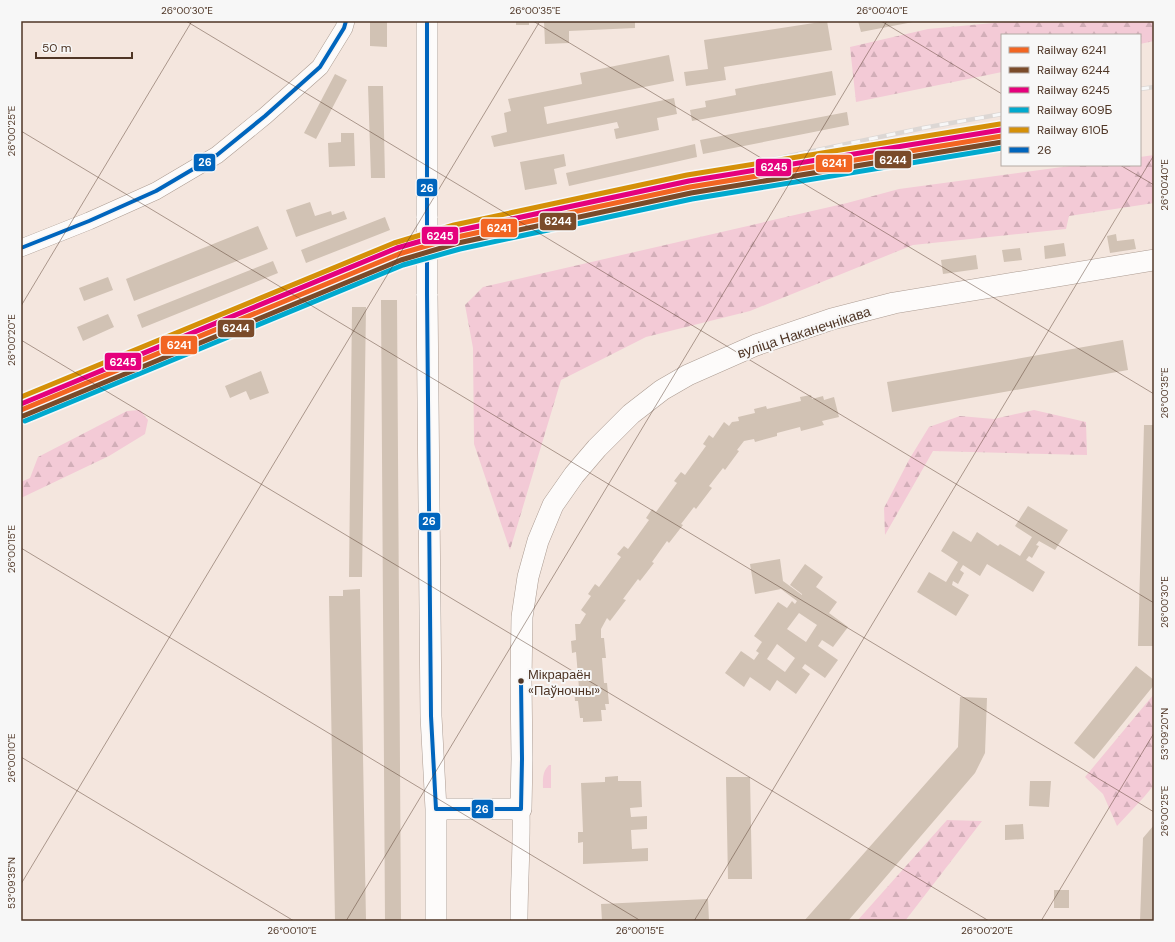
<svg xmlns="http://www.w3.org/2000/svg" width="1175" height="942" viewBox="0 0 1175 942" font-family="'DM Sans',sans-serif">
<defs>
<pattern id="forest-firs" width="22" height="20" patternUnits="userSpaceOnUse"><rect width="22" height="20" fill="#f3cad6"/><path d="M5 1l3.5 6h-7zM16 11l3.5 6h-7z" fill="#d2aeb8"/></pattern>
</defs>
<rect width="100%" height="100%" fill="#f4e6de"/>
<path fill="#f3cad6" d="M549,765H551V788H543C543,779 542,772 549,765Z"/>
<path fill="url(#forest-firs)" d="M1015,21H1154V41L1140,44V35H1002V72L856,102L850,47L928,29Z
M1154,155V203L1069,216L1066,229L913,245L750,311L646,337L561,380L510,550L474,444L473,348L465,305L483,287L847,203L899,189L1077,165H1140V157Z
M140,410L148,420L145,434L109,456L21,498V482L30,478L38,457L127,411Z
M1034,410L1086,422L1087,455L933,451L885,535L884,508L910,458L929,427L960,416L994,419Z
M1154,694V785L1144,797L1117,826L1103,794L1085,777Z
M947,820L982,821L905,921H857Z"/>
<path fill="#d1c2b4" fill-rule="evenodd" d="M370,21H387V47L370,46Z
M516,21H529V25H516Z
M544,21H635V28L569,31V43L545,44Z
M827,21L832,50L724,67L726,80L686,86L684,72L708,69L704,40Z
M858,21H913V22L861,32Z
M669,55L674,81L544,107L547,124L674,98L677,114L657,118L659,130L616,139L614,129L619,128L617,122L494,147L491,136L507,132L504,113L511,111L508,99L582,84L580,73Z
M832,71L836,95L692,121L690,110L706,107L705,101L736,95L735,89Z
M335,74L347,80L316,139L304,133Z
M368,86H383L385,178H371Z
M847,112L849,125L703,154L700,140Z
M341,133H354L355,166L329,167L328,143L341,142Z
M695,144L697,157L569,186L566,173Z
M564,154L566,166L554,169L557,184L525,190L520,162Z
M310,202L315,216L331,211L332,215L344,211L347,219L296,237L286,210Z
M385,217L390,230L306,263L301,250Z
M258,226L268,249L134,301L126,279Z
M1116,234L1117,241L1134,239L1136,249L1110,253L1107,236Z
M1064,243L1066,256L1045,259L1044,246Z
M1020,248L1022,260L1004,262L1002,250Z
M976,255L978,269L943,274L941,260Z
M273,261L278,273L142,328L137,315Z
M108,277L113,290L84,301L79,288Z
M381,300H397L401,921H385Z
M352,307H366L362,577H349Z
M108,314L114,327L83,341L77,327Z
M1123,340L1128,370L892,412L887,382Z
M261,371L269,393L250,400L246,391L230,398L225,386Z
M811,395L812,399L823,396L824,400L834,397L839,417L822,421L824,425L801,431L800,427L777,433V436L755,442L754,439L744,441L737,450L739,451L725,470L723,468L709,486L712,488L696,509L694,507L681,524L683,525L669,543L667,541L652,562L654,563L640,581L638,579L623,599L626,600L610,621L607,618L601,629V638H604L606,658H602L604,683H607L609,704H605L606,710H601L602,721L583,722V718H580L578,701H575L574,688H579L576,652L572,653L571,641L576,640L575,624H580L586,614L581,610L591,596L588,594L595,584L599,587L621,557L617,554L624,546L628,549L649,520L646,518L652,509L656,512L677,483L674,481L681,472L685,475L706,446L703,444L709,435L713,438L724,422L729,426L732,422L739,421L738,417L755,413L754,409L766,406L767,409L801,401L800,397Z
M1144,425H1154V646H1138Z
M1028,506L1068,530L1055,550L1039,541L1036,545L1039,546L1032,558L1029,556L1026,560L1045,572L1033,592L987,564L980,576L963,565L960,570L964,573L958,584L953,581L952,585L969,595L956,616L917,592L929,572L946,582L958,562L941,551L953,531L971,542L977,532L998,546L1000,544L1020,556L1032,537L1015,526Z
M780,559L783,581L802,595V594L790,585L805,564L823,577L816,587L837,602L829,613L848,627L833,647L822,640L818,646L838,660L825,678L805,664L802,668L810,674L796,694L777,680L770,691L750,677L744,687L725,673L741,651L754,660L759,653L756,651L762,642L754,636L778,602L787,608L792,601L795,604L797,601L781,589L755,594L750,564ZM799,613L817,625L806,642L787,629ZM777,644L795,658L785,672L767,659Z
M360,589L366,921H335L329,596H343V590Z
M1136,666L1154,680V685L1094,759L1074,743Z
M960,697L987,698L985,753L975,773L848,921H804L958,747Z
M618,776V781H641L642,807L630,808L631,817L647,816V829L631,830L632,849L648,848V861L583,864V842L578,843V832H583L581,783L605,782V777Z
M726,777H750L752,879H728Z
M1030,781H1051L1049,807L1029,806Z
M1023,824L1024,839L1005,840V825Z
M1154,825V921H1140L1143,838Z
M1054,890H1069V908H1054Z
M708,899L709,921H602L601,904Z"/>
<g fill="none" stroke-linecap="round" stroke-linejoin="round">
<g stroke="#ac9c92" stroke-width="18">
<path id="minor" d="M21,248L89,221L156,191L217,155L265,116L320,67L344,28L346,21
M519,921C519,884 522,846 521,809"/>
</g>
<g stroke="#ac9c92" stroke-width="22">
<path id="major" d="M427,21V218
M427,294L431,716L436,809V921
M436,809H521L522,759L521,681L522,617L528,577L538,541L553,505L574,475L597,448L631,414L662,390L688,375L756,345L832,319L894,303L1154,260"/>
</g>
<use href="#minor" stroke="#fdfbfa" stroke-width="17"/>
<use href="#major" stroke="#fdfbfa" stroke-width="21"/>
<g stroke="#dcd7d4" stroke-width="4.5">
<path id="rail" d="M1140,89L1154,87
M852,147L887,144L1002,125
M587,198L923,128L1002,114
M21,405L71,390
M21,419L203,342L339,288L378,272L457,246L567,221L767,183L875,156"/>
</g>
<use href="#rail" stroke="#f7f7f7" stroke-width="3" stroke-dasharray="9" stroke-linecap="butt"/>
<g stroke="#ac9c92" stroke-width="22" stroke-linecap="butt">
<path id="major-bridge" d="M427,294V218"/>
</g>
<use href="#major-bridge" stroke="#fdfbfa" stroke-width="21"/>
<g stroke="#f7f7f7" stroke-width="7">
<path id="bus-1" d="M427,21V294L431,716L436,809H521L522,759L521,681
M21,248L89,221L156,191L217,155L265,116L320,67L344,28L346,21"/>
</g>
<use href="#bus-1" stroke="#0065bd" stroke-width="4"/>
<g stroke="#f7f7f7" stroke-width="8">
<path id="rail-1" d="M21,410L399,254L457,237L690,187L1002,136"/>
</g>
<g stroke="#f7f7f7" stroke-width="8">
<path id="rail-2" d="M23,416L401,260L458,243L691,193L1002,142"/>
</g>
<g stroke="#f7f7f7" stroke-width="8">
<path id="rail-3" d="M21,404L397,248L456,231L689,181L1001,130"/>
</g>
<g stroke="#f7f7f7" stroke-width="8">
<path id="rail-4" d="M25,421L403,265L460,249L692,199L1002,148"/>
</g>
<g stroke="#f7f7f7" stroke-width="8">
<path id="rail-5" d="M21,397L394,243L454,225L687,175L1000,124"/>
</g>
<use href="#rail-1" stroke="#f26522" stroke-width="5"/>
<use href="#rail-2" stroke="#7a4b2a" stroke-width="5"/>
<use href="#rail-3" stroke="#e5007d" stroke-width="5"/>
<use href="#rail-4" stroke="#00a9ce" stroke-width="5"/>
<use href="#rail-5" stroke="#d59008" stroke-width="5"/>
</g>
<path fill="none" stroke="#4f3626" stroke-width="1" stroke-opacity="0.45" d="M186,21L1154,603M533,21L1154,394M881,21L1002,94M21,131L1154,812M1120,165L1154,185M21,306L192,21M21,340L989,921M21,548L641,921M21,757L294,921M21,884L540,21M346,921L887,21M694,921L1154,155M1041,921L1154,733"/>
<circle fill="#4f3626" stroke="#f7f7f7" stroke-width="1.5" cx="521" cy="681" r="3.5"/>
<g text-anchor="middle" stroke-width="4" stroke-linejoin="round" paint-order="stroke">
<g font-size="13" fill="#4f3626" stroke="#f7f7f7" text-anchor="start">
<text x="528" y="679">Мікрараён<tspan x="528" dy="16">«Паўночны»</tspan></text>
</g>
<g font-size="14" fill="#4f3626" stroke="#f7f7f7">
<text transform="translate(804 332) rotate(-18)" y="5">вуліца Наканечнікава</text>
</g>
</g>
<g stroke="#f7f7f7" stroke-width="1.5">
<rect x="874" y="150" width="38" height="19" rx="4" fill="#7a4b2a"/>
<rect x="193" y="153" width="23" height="19" rx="4" fill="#0065bd"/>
<rect x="815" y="154" width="38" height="19" rx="4" fill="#f26522"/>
<rect x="755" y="158" width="37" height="19" rx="4" fill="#e5007d"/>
<rect x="416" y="178" width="22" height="19" rx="4" fill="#0065bd"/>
<rect x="539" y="212" width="38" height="19" rx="4" fill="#7a4b2a"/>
<rect x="480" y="218" width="38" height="20" rx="4" fill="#f26522"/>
<rect x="421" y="226" width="38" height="19" rx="4" fill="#e5007d"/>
<rect x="217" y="319" width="38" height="19" rx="4" fill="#7a4b2a"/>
<rect x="160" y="335" width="38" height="20" rx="4" fill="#f26522"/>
<rect x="104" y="352" width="38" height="19" rx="4" fill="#e5007d"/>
<rect x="418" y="512" width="23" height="19" rx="4" fill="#0065bd"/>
<rect x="471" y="799" width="23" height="20" rx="4" fill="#0065bd"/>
</g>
<g font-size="11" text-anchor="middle" font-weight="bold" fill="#fff">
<text x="893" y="164">6244</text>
<text x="205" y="166">26</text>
<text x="834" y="167">6241</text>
<text x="774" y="171">6245</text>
<text x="427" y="192">26</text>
<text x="558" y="225">6244</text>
<text x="499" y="232">6241</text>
<text x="440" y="240">6245</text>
<text x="236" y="332">6244</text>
<text x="179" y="349">6241</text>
<text x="123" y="366">6245</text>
<text x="429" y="525">26</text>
<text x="482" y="813">26</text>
</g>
<rect width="1175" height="942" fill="none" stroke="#f7f7f7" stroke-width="44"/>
<rect x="1001" y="34" width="140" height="132" fill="#f7f7f7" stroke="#b4aaa3"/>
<rect x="1009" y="47" width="20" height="6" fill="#f26522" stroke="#b4aaa3"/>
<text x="1037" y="54" font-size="12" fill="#4f3626">Railway 6241</text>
<rect x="1009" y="67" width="20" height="6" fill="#7a4b2a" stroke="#b4aaa3"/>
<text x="1037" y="74" font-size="12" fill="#4f3626">Railway 6244</text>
<rect x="1009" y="87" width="20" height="6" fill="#e5007d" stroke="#b4aaa3"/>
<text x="1037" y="94" font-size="12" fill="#4f3626">Railway 6245</text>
<rect x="1009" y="107" width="20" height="6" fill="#00a9ce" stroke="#b4aaa3"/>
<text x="1037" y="114" font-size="12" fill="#4f3626">Railway 609Б</text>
<rect x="1009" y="127" width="20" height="6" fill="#d59008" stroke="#b4aaa3"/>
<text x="1037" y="134" font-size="12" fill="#4f3626">Railway 610Б</text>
<rect x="1009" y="147" width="20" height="6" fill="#0065bd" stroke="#b4aaa3"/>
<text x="1037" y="154" font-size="12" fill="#4f3626">26</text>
<path d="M36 52v6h96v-6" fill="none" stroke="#4f3626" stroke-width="2"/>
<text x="42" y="52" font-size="12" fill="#4f3626" stroke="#f7f7f7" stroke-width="3" paint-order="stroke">50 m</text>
<rect x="22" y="22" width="1131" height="898" fill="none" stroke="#4f3626" stroke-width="1.5"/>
<g font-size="10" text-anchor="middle" fill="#4f3626">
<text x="187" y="14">26°00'30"E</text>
<text x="535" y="14">26°00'35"E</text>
<text x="882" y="14">26°00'40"E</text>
<text transform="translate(11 131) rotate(-90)" y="4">26°00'25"E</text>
<text transform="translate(1164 185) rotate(-90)" y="4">26°00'40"E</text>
<text transform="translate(11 340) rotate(-90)" y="4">26°00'20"E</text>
<text transform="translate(1164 393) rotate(-90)" y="4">26°00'35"E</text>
<text transform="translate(11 549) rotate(-90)" y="4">26°00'15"E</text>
<text transform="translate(1164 602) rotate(-90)" y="4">26°00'30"E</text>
<text transform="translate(1164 734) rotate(-90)" y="4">53°09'20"N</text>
<text transform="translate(11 758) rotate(-90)" y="4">26°00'10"E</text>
<text transform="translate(1164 811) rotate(-90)" y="4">26°00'25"E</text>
<text transform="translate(11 883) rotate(-90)" y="4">53°09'35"N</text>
<text x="292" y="934">26°00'10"E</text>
<text x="640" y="934">26°00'15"E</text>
<text x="987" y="934">26°00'20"E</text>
</g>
</svg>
